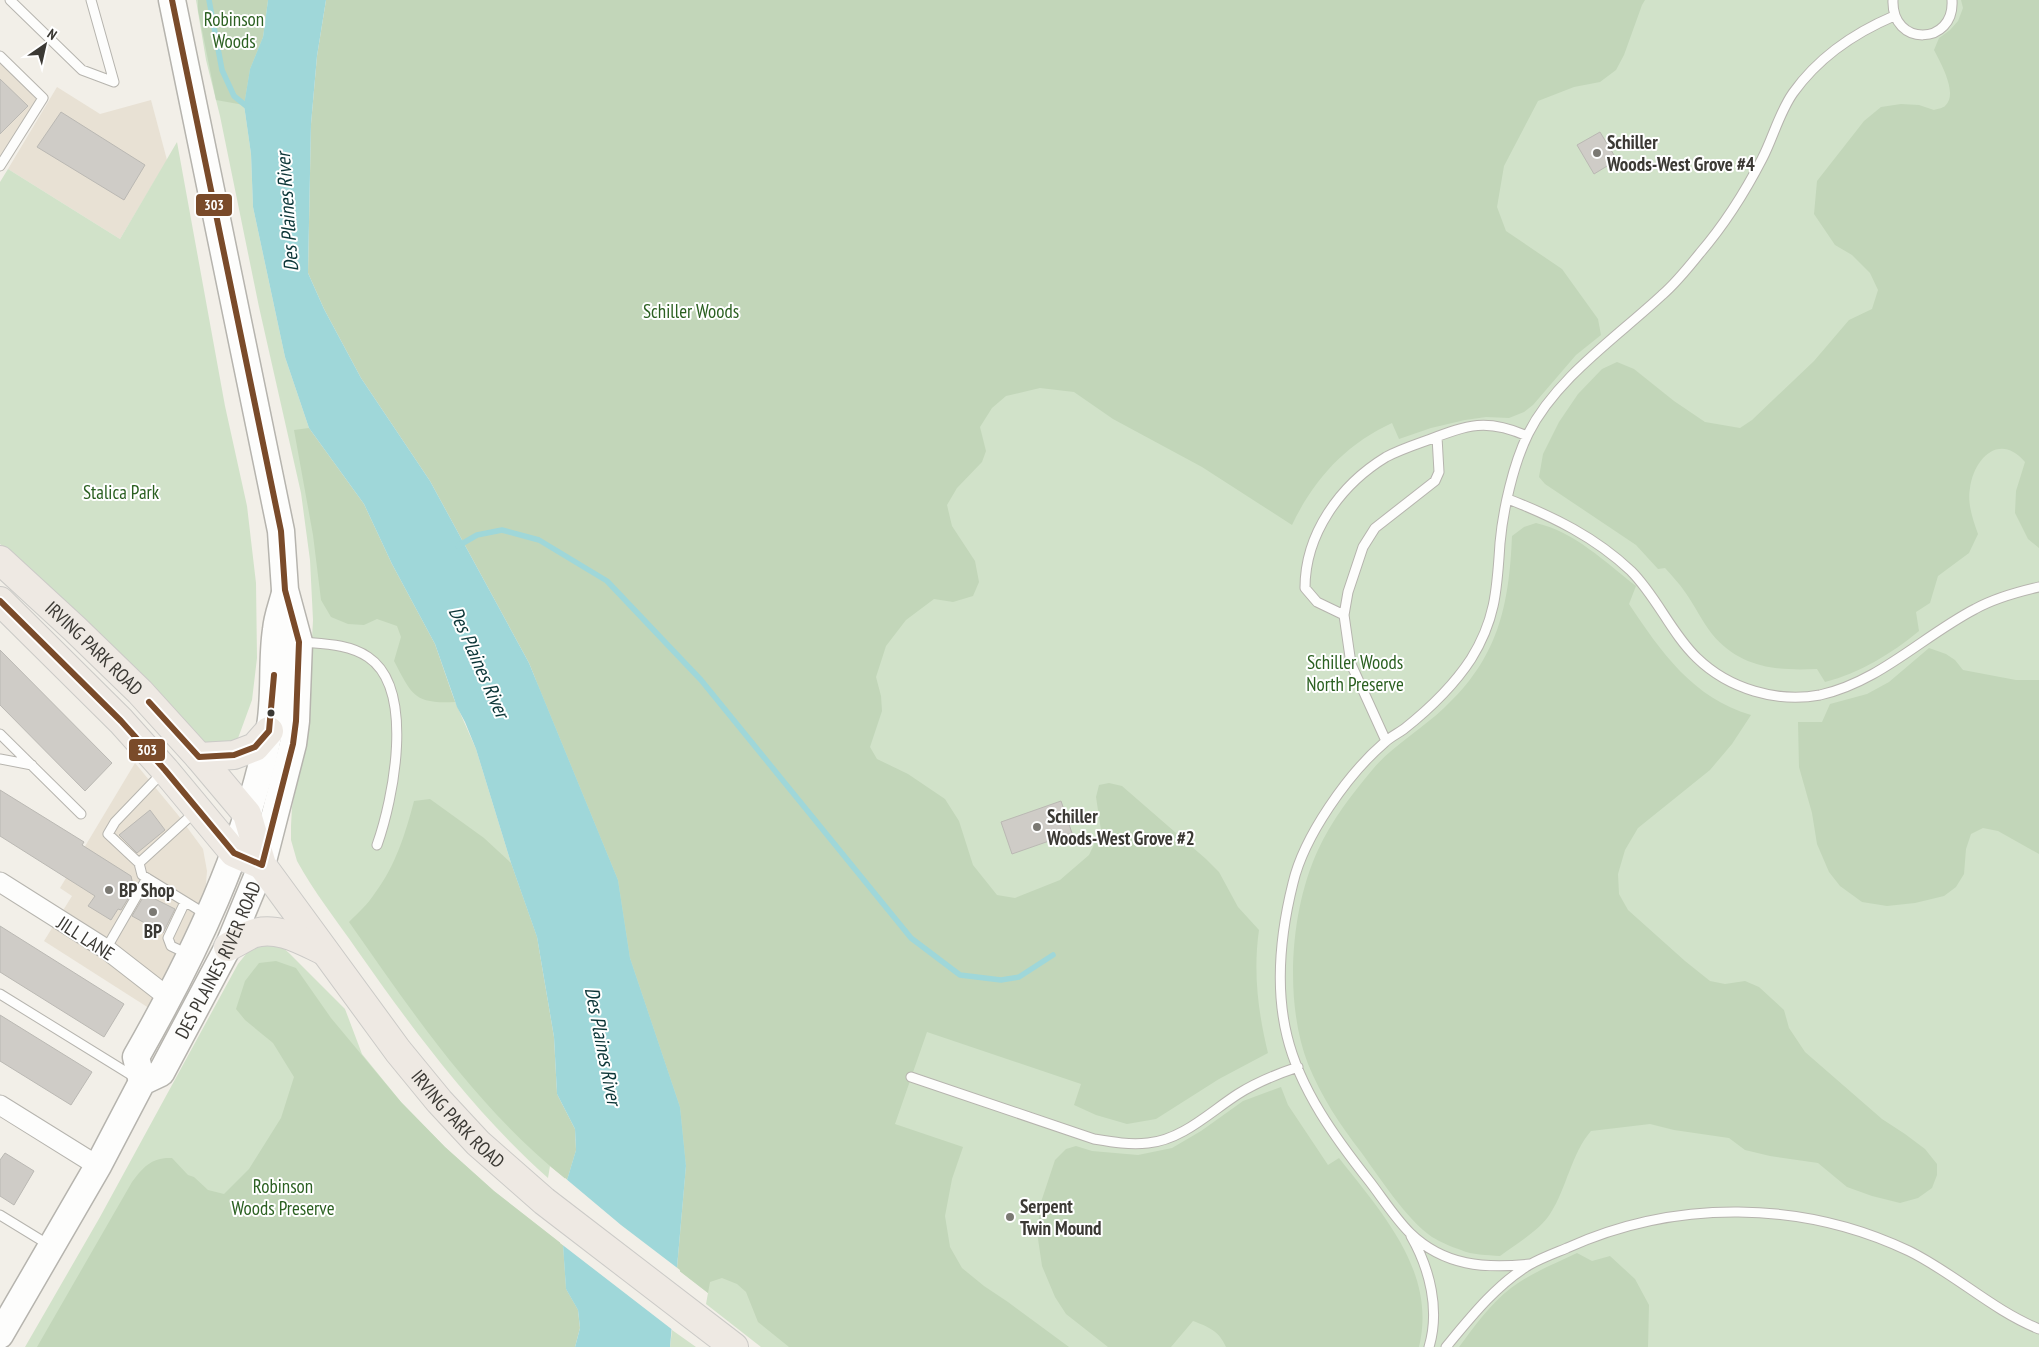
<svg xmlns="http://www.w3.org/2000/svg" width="2039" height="1347" viewBox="0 0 2039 1347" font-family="'PT Sans Narrow',sans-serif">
<rect width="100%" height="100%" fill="#f2efe8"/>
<path fill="#e8e1d4" d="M0,58L43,98L0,162Z
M57,87L100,114L151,100L167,160L120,239L8,169Z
M135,763L178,815L203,849L207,871L205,895L152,1010L44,941L72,896L60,888Z"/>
<path fill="#d1e2c9" d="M196,0H268L263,37L244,105L251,154L253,207L285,357L309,428L450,690L476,749L511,863L537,937L557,1094L576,1150L567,1180L550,1166L548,1178C473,1111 414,1031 357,950C337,921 314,892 297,861L291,840V826L292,807L299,773L310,676L313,620L310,560L301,493L259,307L220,116L206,60Z
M326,0H2039V1347H761L706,1304L708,1293L677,1269L686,1166Z
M177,142L225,406L247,506L256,583L257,658L252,700L237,741L226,749L201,742L100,639L0,544V182L8,169L120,239Z
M254,944L281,946L289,953L345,1009L362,1054L401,1102L445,1147L494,1191L563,1245L566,1289L578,1310L575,1347H25L100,1217L238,964Z
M672,1330L696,1347H670Z"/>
<path fill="#c2d6b9" d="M198,0H268L263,37L250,69L244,105L216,100L198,10Z
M326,0H1645L1642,5L1624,55L1616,70L1600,82L1574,87L1538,101L1504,166L1497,207L1506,231L1562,269L1598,319L1601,335L1576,355L1533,405L1524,412L1509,418L1486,417L1465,420L1431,428L1399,439L1392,423C1346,444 1314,479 1292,525L1202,467L1113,419L1074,392L1040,388L1006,396L992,408L980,427L986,451L982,462L957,488L947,505L952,526L975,561L979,582L973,596L953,602L934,599L906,620L886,646L876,677L881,696L882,711L870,747L877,759L908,774L945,799L959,821L973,865L997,895L1015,898L1060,880L1089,855L1101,830L1096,797L1099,785L1109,783L1122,786L1206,859L1219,872L1238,907L1259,930C1253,972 1258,1012 1268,1053L1219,1079L1156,1119L1127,1124L1096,1115L1074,1105L1081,1084L927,1032L895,1124L963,1147L952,1179L945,1216L950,1247L962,1268L984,1286L1008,1302L1069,1347H789L758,1322L746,1292L737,1284L722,1278L710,1282L708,1293L677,1269L686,1166L680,1107L630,958L618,880L529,663L430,481L361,378L324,309L308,273L311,124L317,56Z
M1961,0H2039V548L2028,539L2015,513L2016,491L2025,462C2000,432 1974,458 1970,488C1967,503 1973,520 1978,534L1969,553L1938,576L1930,603L1916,612L1919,631C1891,654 1860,673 1825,682L1817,669C1777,671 1740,668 1712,634C1702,621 1695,606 1685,592C1679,583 1672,576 1665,568L1658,569L1636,545L1545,484L1539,477L1543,454L1559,422L1578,394L1602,369L1617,362L1634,369L1674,401L1705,422L1740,428L1752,420L1814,361L1849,320L1872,309L1878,290L1870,273L1852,255L1835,245L1814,214L1817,181L1864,121L1881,107L1901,104L1919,105L1934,110C1937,109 1943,108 1945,106C1959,94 1940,62 1934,50L1939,38L1950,30L1958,21L1963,8Z
M309,428L364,504L392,564L435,644L455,702C414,704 412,695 394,661L401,637L397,626L377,619L364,625L348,624L331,617L321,600L313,535L294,430Z
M1536,523C1575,532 1605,562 1636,586L1629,604C1661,652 1693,698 1751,715L1732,744L1710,770L1638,828L1625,850L1618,874L1619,894L1628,910L1685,961L1710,981L1725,984L1745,981L1759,987L1784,1010L1789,1028L1805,1052L1882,1119L1905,1134L1925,1149L1937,1164V1175L1932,1188L1918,1198L1900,1203L1872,1196L1847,1187L1818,1163L1770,1156L1745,1150L1729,1138L1674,1130L1650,1124L1591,1131C1571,1154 1567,1188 1550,1214C1540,1230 1515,1245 1500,1256C1487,1255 1472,1255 1461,1250C1452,1247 1440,1242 1432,1237C1406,1219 1380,1178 1361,1152C1340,1125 1321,1096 1308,1064C1284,1002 1290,910 1318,850C1331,821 1352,794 1373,769C1390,748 1423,728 1444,708C1498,658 1509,607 1512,536L1524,527Z
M1929,648L1946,654L1955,660L1963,670L2016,680H2039V854L1998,831L1983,828L1971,834L1966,849L1964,874L1956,887L1944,896L1915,903L1887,906L1862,902L1840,886L1829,872L1817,844L1812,813L1799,767L1798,722H1822L1830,704L1867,694L1889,682Z
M430,799L484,838L511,863L537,937L554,1037L557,1094L575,1129L576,1150L567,1180C476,1107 415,1016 349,922C358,913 368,904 375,893C395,867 406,832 414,801Z
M276,961L296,968L331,1018L401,1102L445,1147L494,1191L563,1245L566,1289L578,1310L580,1328L575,1347H37L132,1182C143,1167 152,1157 172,1158L188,1175L194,1177L208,1190L224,1194L249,1169L281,1118L294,1077L273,1043L245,1020L236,1009L245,981L259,963Z
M1281,1087L1288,1105L1328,1165L1339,1158C1382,1213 1437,1272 1419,1347H1226C1219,1331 1209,1327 1193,1321L1171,1347H1108L1066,1314L1055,1297L1042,1266L1037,1232L1041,1202L1055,1160L1066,1149L1076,1146L1092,1151L1138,1155L1172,1148L1201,1131L1243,1101Z
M1577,1253L1592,1261L1610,1256L1635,1279L1649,1305L1648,1347H1459C1474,1327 1490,1304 1511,1288C1531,1273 1554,1264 1577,1253Z"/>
<path fill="#9fd7d9" d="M268,0H326L317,56L311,124L308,273L324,309L361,378L430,481L529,663L618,880L630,958L680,1107L686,1166L670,1347H575L580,1328L578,1310L566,1289L563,1245L567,1180L576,1150L575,1129L557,1094L554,1037L537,937L511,863L476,749L465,722L457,707L435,644L392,564L364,504L309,428L285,357L253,207L251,154L244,105L250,69L263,37Z"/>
<path fill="#f2efe8" d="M565,1178L621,1225L680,1270L674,1331L560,1243Z"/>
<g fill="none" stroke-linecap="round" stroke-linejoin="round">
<path stroke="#9fd7d9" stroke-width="5.5" d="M209,0L222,70L234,96L250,109
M458,546L477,535L502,530L539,540L607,581L701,680L911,938L960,975L1001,980L1019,977L1053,955"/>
</g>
<path fill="#cfccc7" stroke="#bab8b3" d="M0,79L28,106L0,134Z
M61,112L145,165L124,200L37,147Z
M1600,132L1617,160L1594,174L1577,145Z
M0,650L112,763L85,791L0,705Z
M0,790L84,842L82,845L131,876L134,889L121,910L118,909L111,920L88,906L95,896L0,836Z
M1061,801L1072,833L1012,854L1001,822Z
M150,810L165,830L137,853L119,835Z
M145,894L175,909L163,933L132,916Z
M0,926L124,1004L104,1037L0,972Z
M0,1015L92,1072L71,1105L0,1061Z
M5,1153L34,1171L14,1205L0,1196V1160Z"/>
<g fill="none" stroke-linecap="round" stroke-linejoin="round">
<g stroke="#b6b4ae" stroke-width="11">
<path id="lane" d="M10,0L82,70L114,82L91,0
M1893,0C1891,47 1955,46 1952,0
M0,56L43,98L0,166
M1508,499C1554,517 1595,537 1631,571C1657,597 1671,633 1697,658C1729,689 1777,703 1820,695C1879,682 1923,636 1975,609C1995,598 2017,592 2039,587
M1344,615L1317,602L1305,588C1305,534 1340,485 1386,457C1399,450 1414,445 1428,440C1468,425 1486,418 1527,436
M302,642C324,644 349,644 368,657C416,689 393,800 377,845
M0,734L81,814
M1386,741L1351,664L1344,615L1348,592L1363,547L1375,528L1435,481L1439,472L1437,437
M0,759L32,765
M163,772L115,822L108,834L139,863L142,875L207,915
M139,863L196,811
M185,902L168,938L171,946L188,954
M106,949L147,878
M0,994L136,1078
M911,1077L1094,1139C1112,1142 1129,1145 1148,1143C1182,1140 1210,1112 1238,1094C1257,1082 1277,1074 1298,1067
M0,1215L49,1245
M1411,1236C1430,1269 1440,1310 1429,1347
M1530,1264C1485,1269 1444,1266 1410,1233C1395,1218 1383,1199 1370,1182C1336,1139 1300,1090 1287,1036C1275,987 1281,931 1293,883C1304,836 1348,774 1384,743C1390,737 1397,734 1404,729C1428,710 1454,685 1471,659C1496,619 1497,588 1500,543C1503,510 1513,465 1528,434C1556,378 1617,337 1662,295C1676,283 1688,268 1700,253C1724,225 1745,192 1762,159C1773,138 1779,113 1793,93C1818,58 1854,33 1894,16
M1446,1347C1470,1318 1496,1285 1529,1265C1541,1258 1555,1253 1567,1248C1675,1199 1802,1200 1909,1251C1954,1273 1992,1310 2039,1329"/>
</g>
<g stroke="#b6b4ae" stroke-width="21">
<path id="street" d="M0,882L106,949L169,998
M0,1105L98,1166"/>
</g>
<g stroke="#b6b4ae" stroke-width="29">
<g id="secondary">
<path d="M142,1082L136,1057C194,955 246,847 269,732C276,698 271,663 276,630C277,617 282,605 285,593"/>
<path id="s1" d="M0,1335L98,1166L142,1082L161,1073L228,947L262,865L293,744L296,721L299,642L285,590L281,531L172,0"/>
</g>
</g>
<g stroke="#cbcac7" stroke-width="30">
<g id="primary">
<path id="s2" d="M0,560L75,629L140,692L199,757L247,814L262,865L398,1051L439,1101L478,1143L544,1201L734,1347"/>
<path d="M0,601L121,721L165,770L234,853L262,865"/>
<path d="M199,757L234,755L255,747L269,731"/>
<path d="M228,947C236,943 244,938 252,934C276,925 303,941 324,951"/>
</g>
</g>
<use href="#lane" stroke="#fdfdfc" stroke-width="9"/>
<use href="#street" stroke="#fdfdfc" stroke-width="19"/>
<use href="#secondary" stroke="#fdfdfc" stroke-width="26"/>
<use href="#primary" stroke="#eee9e3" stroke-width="28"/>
<g stroke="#fff" stroke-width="10">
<path id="bus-1" d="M0,601L121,721L165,770L234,853L262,865L293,744L296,721L299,642L285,590L281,531L172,0
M149,702L199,757L234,755L255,747L269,731L274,675"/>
</g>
<use href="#bus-1" stroke="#7a4b2a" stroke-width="6"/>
</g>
<g fill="#7b7973" stroke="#fff" stroke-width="2">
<circle cx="1597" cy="153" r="5"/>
<circle cx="1037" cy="827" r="5"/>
<circle cx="109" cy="890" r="5"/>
<circle cx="153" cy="912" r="5"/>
<circle cx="1010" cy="1217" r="5"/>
</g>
<circle fill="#3b3934" stroke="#fff" stroke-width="2" cx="271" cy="713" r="4.5"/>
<g text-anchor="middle" stroke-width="4" stroke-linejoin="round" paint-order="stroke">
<g font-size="19" fill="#2b6021" stroke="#fff">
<text x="234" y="26">Robinson<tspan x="234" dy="22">Woods</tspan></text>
<text x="691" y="318">Schiller Woods</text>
<text x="121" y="499">Stalica Park</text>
<text x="1355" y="669">Schiller Woods<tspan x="1355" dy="22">North Preserve</tspan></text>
<text x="283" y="1193">Robinson<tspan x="283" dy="22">Woods Preserve</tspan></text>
</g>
<g font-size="19" font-weight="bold" fill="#3b3934" stroke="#fff" text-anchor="start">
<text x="1607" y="149">Schiller<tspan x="1607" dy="22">Woods-West Grove #4</tspan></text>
<text x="1047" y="823">Schiller<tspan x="1047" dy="22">Woods-West Grove #2</tspan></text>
<text x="119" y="897">BP Shop</text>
<text x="153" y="938" text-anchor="middle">BP</text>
<text x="1020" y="1213">Serpent<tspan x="1020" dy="22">Twin Mound</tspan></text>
</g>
<g font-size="19" fill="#3b3934" stroke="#fff">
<text dy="7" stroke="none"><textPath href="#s2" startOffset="129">IRVING PARK ROAD</textPath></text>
<text transform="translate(86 938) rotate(33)" y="7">JILL LANE</text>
<text dy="7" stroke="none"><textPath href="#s1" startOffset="438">DES PLAINES RIVER ROAD</textPath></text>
<text dy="7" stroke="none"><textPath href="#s2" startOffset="729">IRVING PARK ROAD</textPath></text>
</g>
<g font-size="20" font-style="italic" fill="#0b3537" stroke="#fff">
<text transform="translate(287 212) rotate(-94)" y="7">Des Plaines River</text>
<text transform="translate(479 662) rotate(66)" y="7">Des Plaines River</text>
<text transform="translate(603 1046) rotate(79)" y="7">Des Plaines River</text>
</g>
</g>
<g stroke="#fff" stroke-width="2">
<rect x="195" y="193" width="38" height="24" rx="5" fill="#7a4b2a"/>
<rect x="128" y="738" width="38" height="24" rx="5" fill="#7a4b2a"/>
</g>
<g font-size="14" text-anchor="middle" font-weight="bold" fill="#fff">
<text x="214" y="210">303</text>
<text x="147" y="755">303</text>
</g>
<g transform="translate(45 45) rotate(34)" stroke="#ffffff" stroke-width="4" paint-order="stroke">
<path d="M0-4L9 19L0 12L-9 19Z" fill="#3b3934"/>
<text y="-8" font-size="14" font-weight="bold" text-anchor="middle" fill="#3b3934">N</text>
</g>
</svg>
